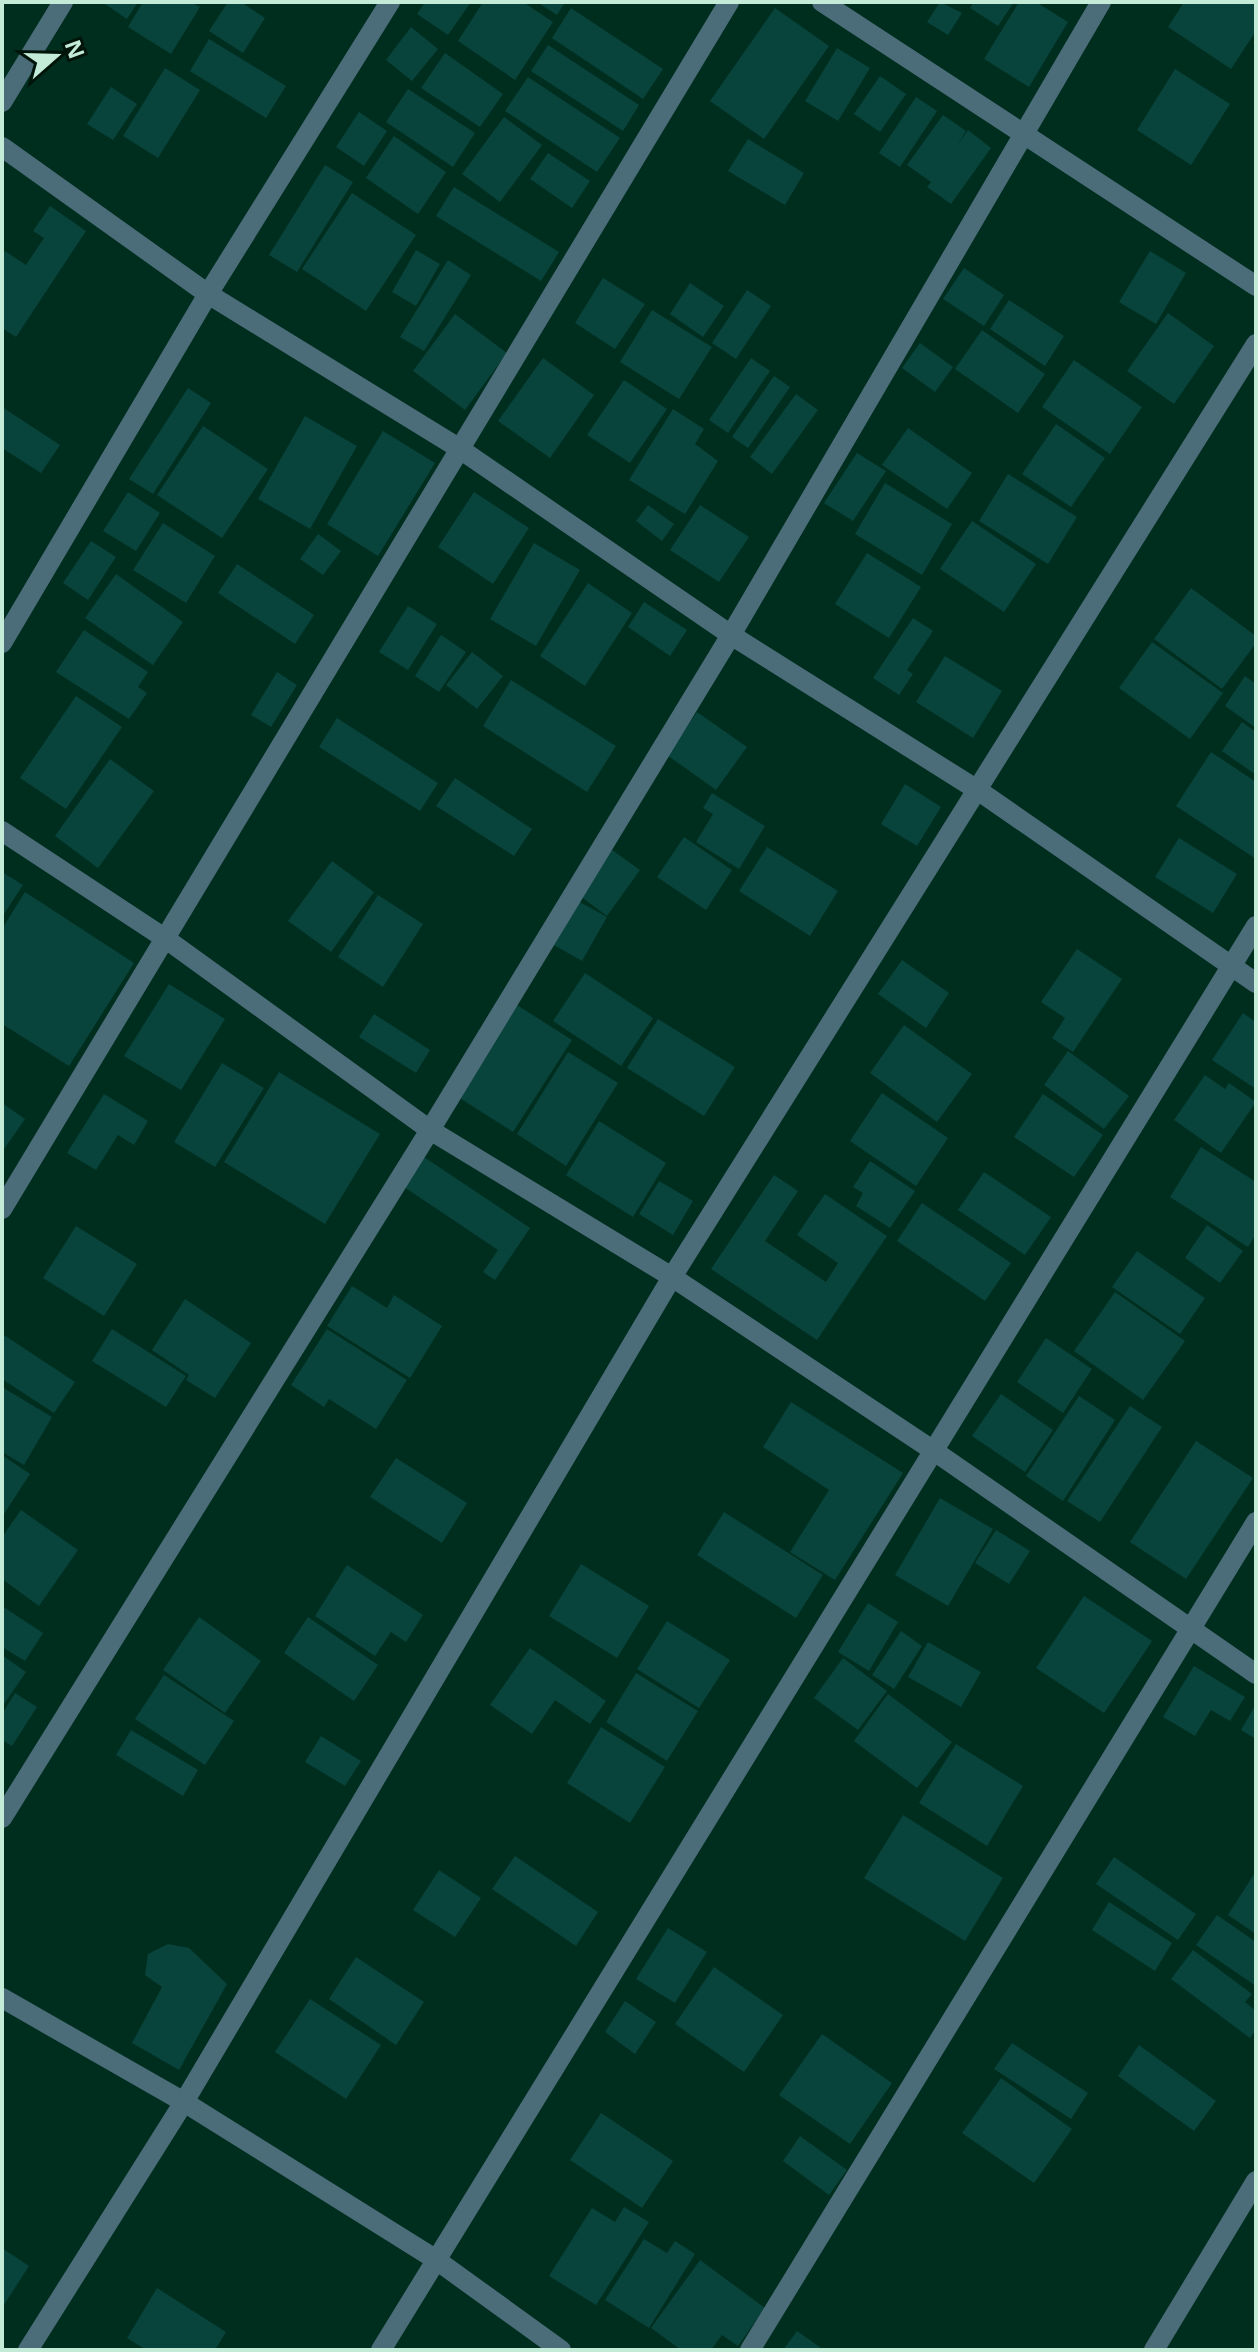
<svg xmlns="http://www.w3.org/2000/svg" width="1258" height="2352" viewBox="0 0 1258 2352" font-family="'Open Sans',sans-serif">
<rect width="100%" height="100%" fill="#002e1e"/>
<path fill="#08433c" d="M102,2H138L127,19Z
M143,2H191L200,7L171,54L128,27Z
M228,2H241L265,18L243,53L209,31Z
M425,2H471L448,35L417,14Z
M483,2H523L553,22L515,80L458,41Z
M537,2H565L557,15Z
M940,2L962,13L948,35L927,22Z
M974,2H1014L998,26L970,8Z
M1019,2H1036L1068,22L1029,87L984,59Z
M1184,2H1256V31L1231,69L1168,27Z
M571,8L663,69L643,99L552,38Z
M775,8L829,46L764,139L710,101Z
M411,27L438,49L412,81L386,60Z
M209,39L286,86L266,118L190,71Z
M548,45L639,105L623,131L531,71Z
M837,48L870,68L838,121L805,101Z
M445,53L503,94L480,127L421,88Z
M165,68L200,90L158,158L123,136Z
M1175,69L1230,104L1191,165L1137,130Z
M880,76L906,94L880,132L854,114Z
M528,77L620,138L597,172L505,111Z
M111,87L137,104L113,140L87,124Z
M408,89L475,133L453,167L386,122Z
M916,97L937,111L900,167L879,153Z
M359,112L387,131L364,166L336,147Z
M943,115L966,131L957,146L968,130L991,148L951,204L927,187L931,182L907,165Z
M504,117L542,145L500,202L462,174Z
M394,136L446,172L418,214L366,178Z
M748,139L804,173L785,205L728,171Z
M548,153L590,181L572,208L530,179Z
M325,165L353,182L297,272L269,255Z
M454,187L559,252L541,281L436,216Z
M352,193L416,235L366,311L302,269Z
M50,206L86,231L16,337L2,328V255L5,251L26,265L44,238L33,231Z
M416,250L440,264L416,306L392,292Z
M1150,251L1186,273L1156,324L1119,302Z
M448,260L471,275L424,351L400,337Z
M964,268L1004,295L984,326L943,299Z
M603,278L645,304L615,349L575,323Z
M690,283L724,306L703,337L670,314Z
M747,290L771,306L736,359L712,343Z
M1009,300L1064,336L1045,366L990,329Z
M652,310L712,347L679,399L620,362Z
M1168,313L1214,346L1174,404L1127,371Z
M455,314L507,353L465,410L413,371Z
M982,330L1045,374L1018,413L955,369Z
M920,343L953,367L935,392L902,368Z
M543,358L594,395L550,458L498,421Z
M751,358L770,371L728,433L709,420Z
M1074,360L1142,407L1110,454L1042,407Z
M774,376L790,387L748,448L732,437Z
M624,380L667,409L630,463L587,435Z
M188,388L211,403L153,494L129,479Z
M796,394L818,410L772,474L750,457Z
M2,407L60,445L41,473L2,448Z
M673,409L704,429L695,444L718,461L685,514L629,480Z
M305,416L357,446L310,529L258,499Z
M1056,424L1105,458L1071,507L1022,474Z
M203,426L268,469L222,538L157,495Z
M908,428L972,473L947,509L882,465Z
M383,431L435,463L378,556L327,524Z
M857,453L886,471L853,521L824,503Z
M1008,474L1077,517L1048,564L979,521Z
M885,483L952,524L922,575L855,534Z
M128,492L160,513L136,551L103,531Z
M474,492L529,528L493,584L438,547Z
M648,505L674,524L662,541L636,521Z
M700,505L749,537L719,582L670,550Z
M972,521L1036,564L1004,612L940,569Z
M163,523L215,556L186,603L133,570Z
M318,534L341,551L323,575L300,559Z
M91,541L116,557L88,600L63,583Z
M534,543L580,570L536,646L490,619Z
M867,553L921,587L889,638L835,604Z
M237,564L314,615L295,644L218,593Z
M116,574L183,622L153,665L85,618Z
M588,583L632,613L585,686L540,656Z
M1191,588L1256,636V643L1222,689L1154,639Z
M644,602L687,630L670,656L628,627Z
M408,606L437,624L408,670L379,652Z
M913,618L933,631L907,670L913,674L899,695L873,678Z
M84,630L148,672L138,687L147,693L129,719L56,672Z
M441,635L466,652L439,692L415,676Z
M1152,642L1223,693L1190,739L1119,688Z
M472,652L503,676L477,709L446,685Z
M945,656L1002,691L973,738L916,702Z
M277,672L297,685L271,727L251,715Z
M1245,676L1256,684V728L1225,706Z
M511,680L616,746L587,792L483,726Z
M76,696L122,727L66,809L20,778Z
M697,712L747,747L716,790L667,755Z
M337,718L438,783L420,811L319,747Z
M1242,722L1256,732V775L1222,751Z
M1211,752L1256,782V859L1176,806Z
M110,759L154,791L98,868L55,836Z
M455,778L532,829L514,856L436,806Z
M905,784L941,807L917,846L881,824Z
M712,793L765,826L739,869L696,842L713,814L703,808Z
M684,837L732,870L706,910L657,877Z
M1179,838L1237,874L1213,913L1155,877Z
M608,847L640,870L607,916L576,893Z
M767,847L838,891L810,936L739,891Z
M332,861L374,892L331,952L288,921Z
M2,872L23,885L2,917Z
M25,892L134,963L69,1066L2,1024V929Z
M378,895L423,924L383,987L338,957Z
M578,901L607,917L582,961L554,945Z
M1077,949L1122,979L1073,1052L1052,1038L1065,1018L1041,1002Z
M902,960L949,993L926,1028L878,994Z
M585,973L653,1018L621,1066L553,1021Z
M169,984L225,1019L181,1090L124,1056Z
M517,1005L572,1040L513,1132L458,1097Z
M1243,1013L1256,1022V1089L1212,1060Z
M374,1014L430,1050L416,1073L359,1037Z
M658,1019L735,1067L704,1116L627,1068Z
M904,1025L972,1074L937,1122L870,1073Z
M1068,1051L1129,1096L1104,1129L1044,1085Z
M568,1052L618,1083L566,1166L517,1134Z
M222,1063L264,1088L215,1167L174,1142Z
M279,1072L380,1134L325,1224L224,1162Z
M1205,1075L1225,1089L1229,1083L1256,1102L1221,1153L1174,1120Z
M882,1093L948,1138L916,1186L850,1141Z
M104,1094L148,1121L134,1145L118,1135L96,1170L67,1153Z
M1043,1094L1103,1135L1074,1177L1014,1137Z
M2,1103L25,1119L2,1152Z
M599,1121L666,1163L633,1217L566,1175Z
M1201,1147L1256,1182V1234L1248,1247L1170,1197Z
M424,1157L530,1228L495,1280L483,1272L498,1250L404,1187Z
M870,1161L915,1191L890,1228L856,1206L863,1193L853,1187Z
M984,1172L1051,1217L1025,1255L958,1210Z
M774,1175L798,1191L765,1241L826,1282L838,1263L797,1235L825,1194L887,1236L817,1340L711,1269Z
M659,1181L693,1201L673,1235L639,1214Z
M922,1203L1011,1263L985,1301L897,1241Z
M1207,1225L1243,1251L1220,1283L1185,1258Z
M76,1226L137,1264L104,1316L43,1278Z
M1137,1251L1205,1298L1180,1334L1112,1287Z
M352,1286L387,1308L394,1295L442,1326L410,1378L327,1326Z
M1115,1292L1185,1341L1143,1400L1074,1351Z
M185,1299L251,1343L215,1398L186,1380L189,1375L152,1350Z
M112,1329L186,1376L166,1407L92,1361Z
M327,1329L407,1380L376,1429L329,1399L324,1407L291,1385Z
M4,1335L75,1382L54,1413L2,1379Z
M1046,1338L1092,1369L1063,1413L1017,1382Z
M2,1387L52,1417L24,1465L2,1452Z
M1001,1394L1053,1430L1025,1472L972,1436Z
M1079,1396L1115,1420L1063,1501L1026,1476Z
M791,1402L903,1473L835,1580L790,1552L829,1490L763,1447Z
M1130,1406L1162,1427L1100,1522L1067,1501Z
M1196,1441L1253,1478L1186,1579L1130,1542Z
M2,1455L30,1474L2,1517Z
M396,1458L467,1503L442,1543L370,1497Z
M940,1498L993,1529L948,1606L895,1575Z
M21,1510L78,1550L39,1606L2,1579V1537Z
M724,1512L823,1575L796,1618L697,1555Z
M996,1530L1030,1551L1009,1584L975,1563Z
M581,1564L649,1606L617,1658L549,1616Z
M347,1565L423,1615L406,1642L391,1632L375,1656L315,1616Z
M1084,1596L1152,1641L1104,1713L1036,1668Z
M868,1603L898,1622L869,1671L838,1652Z
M2,1606L43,1633L25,1661L2,1647Z
M199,1617L261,1661L225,1713L163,1670Z
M308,1617L378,1665L354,1701L284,1653Z
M667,1621L730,1660L699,1708L637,1669Z
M901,1631L922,1646L894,1689L872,1675Z
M928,1642L981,1672L961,1707L908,1677Z
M530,1648L606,1701L590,1724L555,1700L532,1734L490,1705Z
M2,1655L26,1672L2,1707Z
M843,1658L887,1691L858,1730L814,1698Z
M1194,1666L1245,1697L1230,1721L1211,1710L1195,1736L1163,1717Z
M636,1673L698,1711L667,1761L606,1722Z
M164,1675L234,1721L205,1765L135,1719Z
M15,1693L37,1707L12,1746L2,1740V1714Z
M888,1694L952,1742L917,1788L854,1741Z
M1256,1704V1739L1241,1730Z
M601,1727L665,1767L630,1823L567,1783Z
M131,1730L198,1770L183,1796L116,1755Z
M321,1736L361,1761L345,1786L305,1762Z
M956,1744L1023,1786L987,1846L919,1803Z
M903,1815L1003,1878L965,1941L864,1878Z
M515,1856L598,1912L576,1946L492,1889Z
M1114,1857L1196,1914L1178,1940L1096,1884Z
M439,1870L481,1898L455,1937L413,1910Z
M1256,1871V1934L1228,1915Z
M1109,1902L1172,1943L1155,1971L1092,1930Z
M1217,1915L1256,1942V1986L1196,1945Z
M668,1928L707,1952L675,2003L636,1979Z
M168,1944L189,1948L227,1984L179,2070L132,2043L162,1987L145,1975L148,1954Z
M1193,1950L1252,1994L1245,2002L1256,2011V2029L1250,2038L1171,1979Z
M356,1957L424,2002L396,2045L329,1999Z
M714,1967L783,2015L744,2072L675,2024Z
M310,1999L381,2045L346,2099L275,2052Z
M625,2001L656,2022L635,2054L605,2032Z
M822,2034L892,2083L850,2144L779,2095Z
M1012,2043L1088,2093L1071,2119L994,2069Z
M1139,2045L1216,2101L1194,2131L1118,2076Z
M1001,2078L1072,2129L1034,2183L962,2133Z
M601,2113L673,2161L642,2208L570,2160Z
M800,2136L847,2170L829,2195L783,2161Z
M624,2207L649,2222L596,2305L549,2276L592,2208L615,2222Z
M644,2239L667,2253L675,2241L695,2254L649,2328L605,2300Z
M2,2248L29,2266L2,2308Z
M700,2260L765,2308L738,2346L722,2335L711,2350H681L651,2328Z
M157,2288L226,2332L215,2350H146L127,2338Z
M797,2331L824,2350H783Z"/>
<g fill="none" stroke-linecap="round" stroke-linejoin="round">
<path stroke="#4b6c79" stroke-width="20" d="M822,2L1256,286
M2,102L63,2
M2,147L208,294L457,447L731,635L979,791L1256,983
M2,643L208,294L390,2
M2,831L166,939L430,1130L672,1277L934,1451L1256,1674
M2,1209C246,808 484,403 729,2
M2,1818L430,1130L731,635L1101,2
M2,1998L184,2102L435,2259L561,2350
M28,2350L184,2102L672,1277L1256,344
M381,2350L1256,926
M750,2350L1256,1522
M1154,2350L1256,2181"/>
</g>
<rect width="1258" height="2352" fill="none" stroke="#c4ebd8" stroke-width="8"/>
<g transform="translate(56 56) rotate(70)" stroke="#00140a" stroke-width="6" paint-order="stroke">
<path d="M0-6L14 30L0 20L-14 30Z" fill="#c4ebd8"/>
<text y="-12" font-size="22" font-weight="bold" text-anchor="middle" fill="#c4ebd8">N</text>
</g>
</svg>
